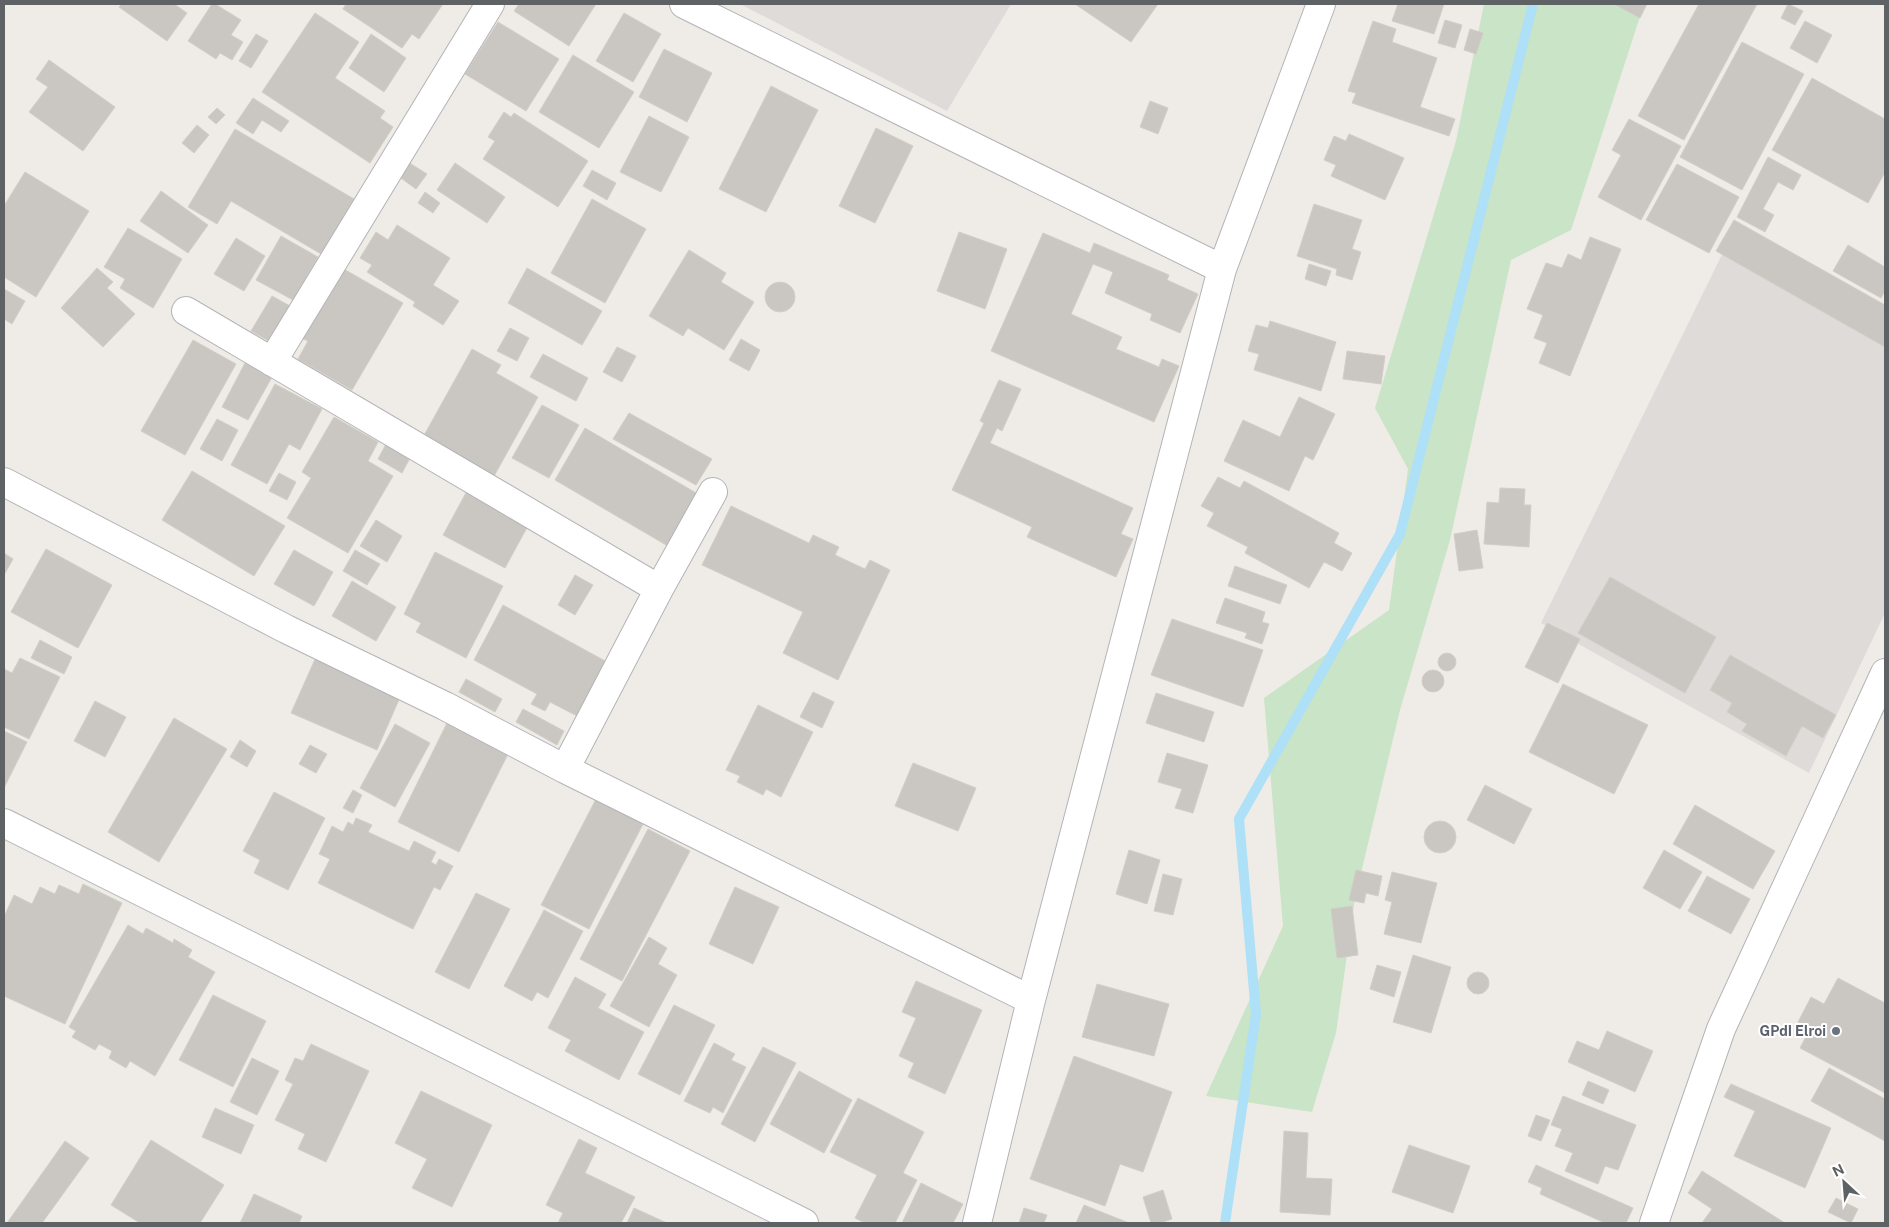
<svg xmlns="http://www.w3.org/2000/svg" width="1889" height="1227" viewBox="0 0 1889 1227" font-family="'Public Sans',sans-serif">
<rect width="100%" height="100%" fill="#efece7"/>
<path fill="#dedbd9" d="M740,4H1011L947,111Z
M1737,224L1885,307V613L1809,773L1541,623Z"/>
<path fill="#c9e4c6" d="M1484,4H1644L1571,230L1511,260L1450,540L1400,710L1355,898L1336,1033L1312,1112L1206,1096L1283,926L1264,698L1389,610L1408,469L1375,408L1456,141Z"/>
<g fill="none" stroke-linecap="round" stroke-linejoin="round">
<path stroke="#aee0f7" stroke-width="10" d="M1225,1223L1256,1014L1239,819L1400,534L1533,4"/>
</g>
<path fill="#cac7c3" stroke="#d3cdc5" d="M122,4H174L187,13L167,41L119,7Z
M212,4H215L241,20L231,35L243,42L232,60L220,53L216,59L188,41Z
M346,4H443L419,39L412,34L402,48L343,9Z
M519,4H596L569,46L514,11Z
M1075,4H1158L1131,42Z
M1398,4H1444L1434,34L1392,21Z
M1614,4H1647L1640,18Z
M1699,4H1757L1684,140L1638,116Z
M1788,4L1803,11L1795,25L1781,18Z
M315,13L359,42L335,78L385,111L380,118L393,127L370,163L262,92Z
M624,13L661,34L633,82L596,61Z
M1445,20L1462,25L1455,48L1438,43Z
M1373,21L1396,29L1392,42L1437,58L1420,107L1455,119L1449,136L1352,103L1356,93L1348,91Z
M1805,21L1832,35L1817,63L1790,48Z
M498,22L559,59L526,111L465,74Z
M1470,29L1483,33L1476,54L1464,50Z
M256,34L268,41L251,68L239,61Z
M371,34L406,58L384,92L349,68Z
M1742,42L1804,74L1742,190L1680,157Z
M664,49L712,73L687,122L639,97Z
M573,55L634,92L599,148L539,112Z
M49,60L115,107L83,151L29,112L48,87L36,79Z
M1812,78L1885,119V172L1868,203L1772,150Z
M771,86L818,110L766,212L719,189Z
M253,98L289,121L281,132L262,120L253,134L236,123Z
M1150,101L1168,108L1158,134L1140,127Z
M217,108L225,115L216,124L208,117Z
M504,112L511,117L514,113L588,161L558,207L483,159L495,141L488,137Z
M649,116L689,137L661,192L620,172Z
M1629,119L1681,146L1641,220L1598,197L1621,155L1612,150Z
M197,125L209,135L194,153L182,143Z
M876,128L913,146L875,223L839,206Z
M235,129L354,199L321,254L231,201L217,224L188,207Z
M1349,134L1404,158L1385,200L1331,176L1336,165L1324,160L1334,136L1346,141Z
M1768,157L1801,175L1793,190L1778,182L1763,209L1774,215L1765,232L1737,217Z
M408,162L427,174L416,189L398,176Z
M455,163L505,197L487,223L437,190Z
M1677,164L1739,197L1709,253L1646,220Z
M592,170L616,183L607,200L583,186Z
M25,172L89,211L36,297L4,277V206Z
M161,191L208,225L188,253L140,221Z
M425,192L440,203L433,213L418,203Z
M592,199L646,229L605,303L551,273Z
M1314,204L1362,220L1352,249L1361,252L1352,280L1336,275L1337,269L1297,256Z
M1734,220L1885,305V347L1716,251Z
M397,225L450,258L433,285L459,301L443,325L413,306L415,302L367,272L372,265L360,258L376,232L388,240Z
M128,228L182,259L153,308L120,288L125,279L104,267Z
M959,232L1007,249L985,309L937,291Z
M1043,233L1090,253L1094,243L1169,275L1167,280L1198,294L1180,333L1150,320L1152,314L1105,293L1113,272L1093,264L1071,314L1122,337L1116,349L1159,367L1162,359L1179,366L1154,422L991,351Z
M281,236L318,257L293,300L256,280Z
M1590,237L1621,249L1570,376L1539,363L1547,343L1534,338L1543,315L1527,309L1546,263L1562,268L1568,254L1581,260Z
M236,238L265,256L244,291L214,274Z
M1848,245L1885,267V291L1881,298L1833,271Z
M689,250L726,273L721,282L754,302L724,350L688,328L683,336L649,316Z
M1309,264L1331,271L1326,286L1305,279Z
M97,268L113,282L107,288L135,314L103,347L61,308Z
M342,268L403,303L352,390L298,359L308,341L301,338Z
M527,268L602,311L582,345L508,303Z
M765 297a15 15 0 1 1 30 0a15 15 0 1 1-30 0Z
M4,289L25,301L12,324L4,319Z
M272,296L290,306L269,341L251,331Z
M1270,321L1336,342L1321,391L1254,370L1259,354L1248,351L1256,325L1268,328Z
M510,328L529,338L517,361L497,351Z
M741,339L760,350L749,371L729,360Z
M193,340L236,364L185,455L141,431Z
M617,347L636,356L622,382L603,372Z
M472,349L501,365L496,373L538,397L493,478L422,439Z
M1347,351L1385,356L1381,384L1343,379Z
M543,354L588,378L576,401L530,377Z
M245,363L272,377L248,420L222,407Z
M999,380L1021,389L1002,431L997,428L990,443L1133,508L1121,534L1133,539L1116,577L1027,537L1032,527L952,490L984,423L980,421Z
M275,384L322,409L300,450L289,444L267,484L231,465Z
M1299,397L1335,414L1313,460L1305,456L1289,491L1224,461L1243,420L1280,437Z
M542,405L579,425L549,478L512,458Z
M629,413L712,459L696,485L613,439Z
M334,417L378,442L368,461L393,476L348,553L287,518L311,478L302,472Z
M217,419L238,430L222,461L200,449Z
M585,428L703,497L673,549L555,480Z
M386,444L410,458L402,473L378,459Z
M192,471L285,526L254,576L162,520Z
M279,473L296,482L287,500L269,491Z
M1218,477L1240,488L1244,481L1339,533L1334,543L1352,553L1342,571L1324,562L1309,588L1245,553L1248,547L1207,526L1214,513L1201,506Z
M1500,488L1525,489L1524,505H1531L1529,547L1484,544L1487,502L1499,503Z
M467,491L529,524L505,568L443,535Z
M731,506L809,543L813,535L839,547L835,555L865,569L870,560L890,570L838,680L783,653L803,612L702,565Z
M376,520L402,536L387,562L360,546Z
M1477,530L1483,568L1459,571L1454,534Z
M46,549L112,585L78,648L11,612Z
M294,550L333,572L314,606L274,584Z
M355,550L380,564L367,585L343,571Z
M435,552L503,586L466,658L416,632L421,623L404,614Z
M4,553L13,559L4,575Z
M1235,566L1287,585L1280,604L1228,586Z
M575,575L593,585L575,615L558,605Z
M1610,577L1716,637L1685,693L1578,633Z
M352,581L396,607L376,641L332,616Z
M1225,598L1265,612L1262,622L1269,624L1262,644L1245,638L1247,633L1216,623Z
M503,605L607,662L577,716L550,702L545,711L531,704L537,694L474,660Z
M1172,619L1263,650L1243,707L1151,675Z
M1547,623L1580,639L1558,683L1525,667Z
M40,640L72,657L64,674L31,658Z
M1438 662a9 9 0 1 1 18 0a9 9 0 1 1-18 0Z
M1730,655L1836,715L1823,738L1802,726L1786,756L1742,731L1747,724L1727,712L1732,703L1710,690Z
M316,657L401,695L377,750L291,713Z
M20,658L60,677L29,739L4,727V669L12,673Z
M1422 681a11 11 0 1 1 22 0a11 11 0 1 1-22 0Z
M466,679L502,699L495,712L459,692Z
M1563,684L1648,725L1614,794L1529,752Z
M813,692L834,702L822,728L800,717Z
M1156,693L1214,712L1204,742L1146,723Z
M95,701L126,717L105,757L74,741Z
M758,705L813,732L781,797L766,789L763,795L737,782L740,776L726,770Z
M523,709L564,731L557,745L516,722Z
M174,718L227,749L159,862L108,832Z
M447,723L508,754L459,852L398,822Z
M395,724L430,743L395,807L360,788Z
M4,731L27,742L4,788Z
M240,740L256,751L247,767L230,757Z
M310,745L327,754L316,773L299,764Z
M1167,753L1208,765L1193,813L1175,808L1182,789L1158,782Z
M913,763L976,788L958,831L895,806Z
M1485,785L1532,809L1514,844L1467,820Z
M353,790L362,795L353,813L343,808Z
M274,792L325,818L288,890L254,873L260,860L243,851Z
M596,799L643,824L589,929L541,905Z
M1695,805L1775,851L1753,889L1673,844Z
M356,818L372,825L368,832L409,851L414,841L436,852L431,862L436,865L439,859L453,866L440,890L434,887L413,929L318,883L330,859L319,854L332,826L343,832L348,822L353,825Z
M1424 837a16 16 0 1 1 32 0a16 16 0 1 1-32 0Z
M648,829L690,851L622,981L580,959Z
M1129,850L1160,860L1147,904L1116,894Z
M1664,850L1702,872L1680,909L1643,888Z
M1356,870L1382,876L1378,896L1366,893L1364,903L1349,900Z
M1392,872L1437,883L1421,943L1384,934L1392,902L1385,900Z
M1163,874L1182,879L1173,915L1154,911Z
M1707,876L1750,899L1731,934L1688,911Z
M83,884L122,903L65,1024L4,996V917L14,895L32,904L40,887L55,894L59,885L79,894Z
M735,887L779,907L753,964L709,944Z
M476,893L510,909L469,989L435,972Z
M1352,906L1358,955L1337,958L1331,909Z
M544,910L583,931L548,998L537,992L532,1001L504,986Z
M128,925L143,934L146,928L173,943L174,939L192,950L188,957L215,972L155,1076L130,1061L126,1068L109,1058L112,1051L99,1044L95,1050L72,1037L76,1031L69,1027Z
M649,937L667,948L658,964L677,975L649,1027L610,1006Z
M1413,955L1451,967L1431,1033L1393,1022Z
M1377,965L1401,972L1394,997L1370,989Z
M1467 983a11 11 0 1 1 22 0a11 11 0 1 1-22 0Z
M575,977L606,994L598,1008L644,1032L619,1080L565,1051L571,1040L548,1028Z
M1838,978L1885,1003V1093L1800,1048L1810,1029L1798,1022L1811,997L1824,1004Z
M916,981L982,1010L945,1094L908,1077L914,1063L899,1056L916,1018L902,1012Z
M1097,984L1169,1004L1154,1056L1082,1037Z
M213,995L266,1021L233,1087L179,1060Z
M674,1005L715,1025L680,1095L638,1074Z
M1607,1031L1653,1051L1635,1092L1568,1062L1577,1041L1599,1050Z
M714,1043L735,1054L731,1060L746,1067L723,1113L713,1107L710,1113L684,1101Z
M311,1044L369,1071L326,1162L298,1149L305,1134L275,1120L293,1084L285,1080L295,1058L303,1061Z
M763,1047L796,1063L755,1142L721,1124Z
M1074,1056L1172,1092L1143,1172L1120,1164L1105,1206L1030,1179Z
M252,1058L279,1071L257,1115L230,1102Z
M1829,1068L1885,1099V1141L1811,1101Z
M799,1071L852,1100L824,1153L770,1124Z
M1588,1081L1609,1090L1603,1104L1582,1095Z
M1731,1084L1831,1128L1805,1188L1734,1156L1755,1111L1724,1097Z
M421,1091L492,1125L452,1207L412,1188L427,1159L395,1143Z
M1563,1096L1636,1125L1618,1170L1605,1166L1598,1184L1565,1171L1573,1153L1555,1146L1562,1129L1551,1125Z
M858,1098L924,1132L903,1173L917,1180L895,1223H865L855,1218L877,1175L830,1152Z
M215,1108L254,1125L241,1154L202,1137Z
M1536,1115L1550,1120L1541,1141L1528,1136Z
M1284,1131L1308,1133L1306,1178L1332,1179L1330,1215L1280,1212Z
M579,1139L597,1148L585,1173L635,1197L621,1223H558L563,1213L546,1205Z
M151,1140L224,1185L200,1223H140L111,1205Z
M65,1141L89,1158L42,1223H7Z
M1409,1145L1470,1166L1453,1213L1392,1192Z
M1536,1165L1633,1208L1626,1223H1605L1540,1194L1542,1188L1528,1182Z
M1702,1171L1785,1223H1702L1712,1209L1688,1193Z
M921,1183L963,1204L953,1223H902Z
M1163,1190L1172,1219L1160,1223H1151L1143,1197Z
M254,1194L302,1216L299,1223H240Z
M1836,1198L1858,1209L1851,1223L1828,1212Z
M1084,1205L1129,1223H1076Z
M634,1208L667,1223H627Z
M1024,1208L1047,1215L1044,1223H1019Z"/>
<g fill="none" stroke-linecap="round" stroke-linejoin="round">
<g stroke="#b2b4b7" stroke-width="30">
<path id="street" d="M684,4L1222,269
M186,311L659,589
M272,362L490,4
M4,482L286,629L445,706L565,769L1031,1000
M565,769L659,589L713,492
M4,823L804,1223
M977,1223L1031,1000L1222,269L1321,4
M1654,1223L1721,1029L1885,673"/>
</g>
<use href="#street" stroke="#fff" stroke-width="28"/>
</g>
<circle fill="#6b7280" stroke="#fff" stroke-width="2" cx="1836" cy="1031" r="5"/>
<g text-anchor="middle" stroke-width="4" stroke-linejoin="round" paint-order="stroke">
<g font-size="14" font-weight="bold" fill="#5b616d" stroke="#fff" text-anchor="end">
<text x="1826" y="1036">GPdI Elroi</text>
</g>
</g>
<rect width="1889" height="1227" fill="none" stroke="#5e6265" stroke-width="10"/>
<g transform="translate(1844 1182) rotate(334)" stroke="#ffffff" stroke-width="4" paint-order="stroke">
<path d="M0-4L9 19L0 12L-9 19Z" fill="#5e6265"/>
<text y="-8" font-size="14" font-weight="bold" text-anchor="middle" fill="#5e6265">N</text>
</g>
</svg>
